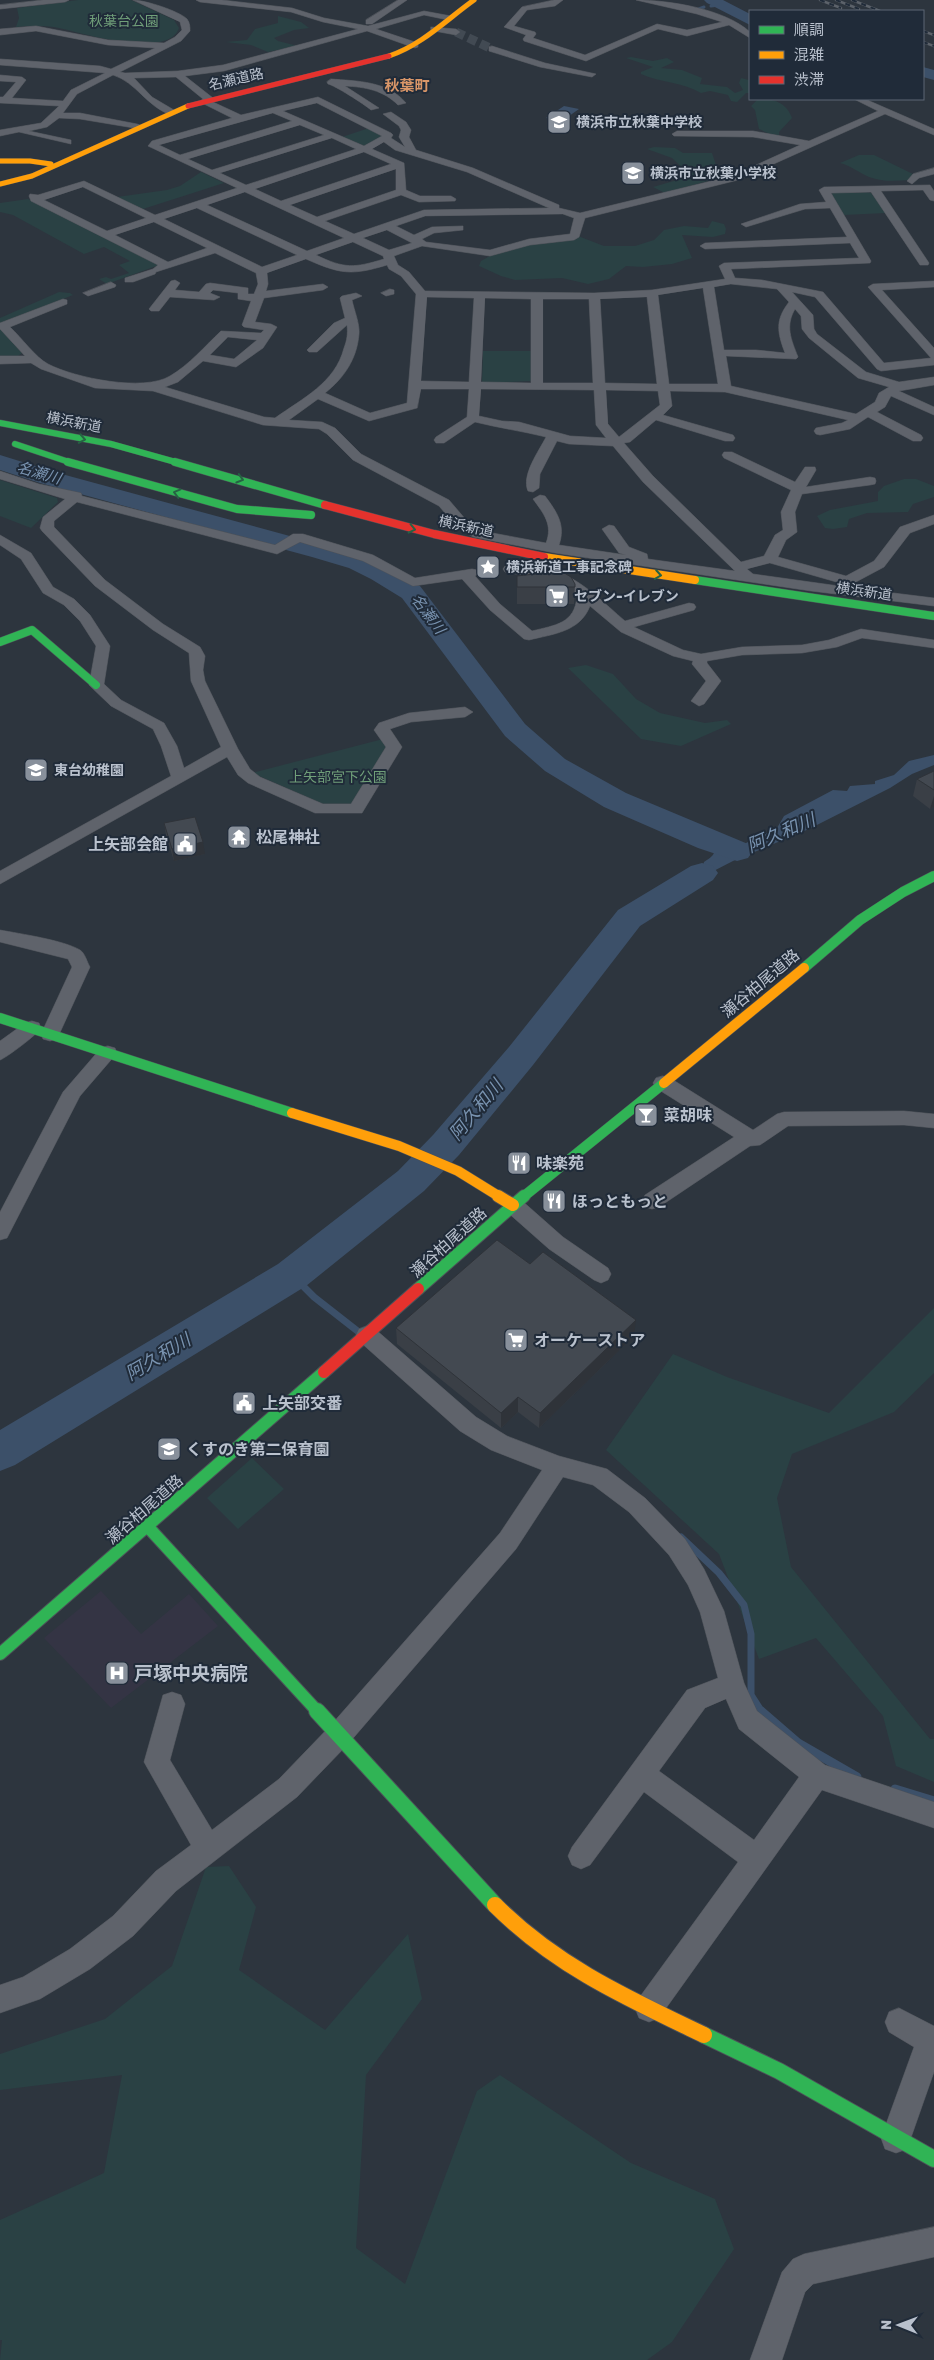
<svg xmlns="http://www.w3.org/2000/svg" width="934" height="2360" viewBox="0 0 934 2360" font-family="Rubik,'Noto Sans JP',sans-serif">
<rect width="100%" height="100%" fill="#2d353e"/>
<path fill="#343444" d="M101,1591L141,1634L189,1594L218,1626L111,1708L44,1638Z"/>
<path fill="#2a4144" d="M78,0H131L174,20L179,28C168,60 82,33 59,28C45,25 30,26 16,27L19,18L17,8Z
M278,16L301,22L309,28L294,30L274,38L278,41L298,46L268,52L251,45L226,42L247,40L255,29L278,23Z
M631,57L653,61L667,58L674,62L661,68L682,70L702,78L700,84L727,87L735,93L743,90L739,83L741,78L749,80L750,93H746L737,102L731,101L728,95L710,91L701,93C683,82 661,83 641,74V72L653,67L626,58Z
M758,99C774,99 786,102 792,118L779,132V136H774L759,129L755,110L751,106Z
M369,128L385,136L367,147L342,137Z
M654,147L675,148L683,153H712L717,168L715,179L665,193L653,187L691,176L672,158L647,149Z
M859,155H874L915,175L909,180C896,181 882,182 869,177C859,173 852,166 840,163Z
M201,172L224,183L143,209L117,197L167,190L180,186Z
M863,191L871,193L886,213L844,215L831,194L835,192Z
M28,199L159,265L107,284L99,279L106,277L111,279L129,273L119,265L130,261L104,247L84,254L13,215L0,212V203Z
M712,221L724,224L726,229L725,234L713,237L682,235L692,258L672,264L643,267L626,266L609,279L588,284L562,278L515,280L501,276L479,266L481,261L497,252L530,243L578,236L604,246H635L654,240L664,230L684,226L708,228Z
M59,292L70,293L73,295L0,324V318Z
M0,329L22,353L18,356L0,358Z
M483,351H532L531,381L482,383Z
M904,479H916L934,486V497L913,504L908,512L867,513L849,519L847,527L833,529L825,528L817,516L830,510L878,501V492L884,486Z
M0,480L57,498L58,502L31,528L0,516Z
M586,665L613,674L636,699L660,713L705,723L727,720L731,724L681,746L641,739L568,668Z
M383,739L387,747L353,804H323L252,773Z
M934,1308V1373L894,1412L792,1454L777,1498L791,1567L930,1739H934V1782L896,1766L883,1716L816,1638L759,1659L719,1554L606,1450L673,1354L727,1377L829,1413Z
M252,1458L284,1489L238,1529L207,1498Z
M229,1866L256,1907L239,1970L325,2030L408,1934L422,1999L366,2075L356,2248L405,2284L477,2091L500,2075L631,2163L715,2199L734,2249L672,2342L647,2360H0L2,2340H0V2220L104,2173L122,2075L0,2090V2054L105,2019L172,1966L206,1867Z"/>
<path fill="#3c5069" d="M564,106L579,109L562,121L546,118Z
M934,755V765L912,774L890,788L809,829L733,861L630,914L668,887L703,866L704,862C711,857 716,855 714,846L691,835L711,838L735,845L744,844L777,828L784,816L833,790L847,791L850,786L875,784V781L894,775L909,761Z"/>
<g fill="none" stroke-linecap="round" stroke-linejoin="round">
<path stroke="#3c5069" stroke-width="3" d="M711,6L720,5
M696,10L704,7"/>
<path stroke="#3c5069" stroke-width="7" d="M292,1275L314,1297L360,1333
M681,1537L719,1573L744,1605L751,1634V1695L762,1712"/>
<path stroke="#3c5069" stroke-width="9" d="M761,1711L798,1743L857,1777
M895,1789L934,1801"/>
<path fill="#3c5069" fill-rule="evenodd" d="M704,0H723L750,14V25L707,3Z
M923,67L934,70V80L923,77Z
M0,455L58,473L330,547L367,558L389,567L420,586L525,724L565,759L626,793L748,844L753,851L748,858L737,861L698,848L604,807L545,771L505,736L402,598L371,579L349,568L312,557L40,483L0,470Z
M702,863L713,866L718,873L713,880L640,926L533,1065L459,1155L424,1191L306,1286L15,1465L0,1471V1430L278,1264L398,1171L433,1135L509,1047L618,910L691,866Z"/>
<path stroke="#424a53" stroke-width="9" stroke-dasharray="9 4.5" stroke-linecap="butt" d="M456,32L492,49"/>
<g stroke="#4c5158" stroke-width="1">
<path id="street" d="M43,0H69L65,2L0,9V5Z
M133,0C145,0 179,11 187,19C190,23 190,27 190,31L181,41L120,72L125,73L178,71L223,65L358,29L323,22L291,12L200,2L196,0H222L292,8L324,18L368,26L424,11L451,16L452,18L448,20L424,15L376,29L418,43V47L415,48L367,31L224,71L185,76L213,98V102L241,115L318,97L391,133L393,135L391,138L405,147L399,137L401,130L399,126L383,114L391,112L406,122L411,130L409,137L416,150L473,168L559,205V208L580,213L732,176L800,145L753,137L674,136L672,134L677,131H753L809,141L878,111L854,99H865L934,129V135L885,114L738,180L585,218L579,237L574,240L530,245L490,256L422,246L394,256L398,265L409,272L425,291L594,293L652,290L725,279L719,266L724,263L859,258L850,243L705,249L700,246L705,243L847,237L830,208L805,209L746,227L741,224L800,204L826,202L819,190L824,187L930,185L934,191V201L930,200L923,190L881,191L929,263L928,265H920L871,192L831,193L871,261L870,263L731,269L735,278L762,280L823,292L884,363L931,358L868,287L873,284L934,281V287L882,290L934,348V365L881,371L877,369L815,297L792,292L813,315L814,329L817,334L866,372L899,382L934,377V385L899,391L934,407V415L891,396L885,407L877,412L921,435L923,438L921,441H913L868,417L850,429L820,435L816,434L814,431L816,428L842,423L848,420L725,392L670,391L672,406L663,415L733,435L735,438L733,441H725L656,420L630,442L624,443L653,476L741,562L764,556L775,535L783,530L781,512L791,490L724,458L722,455L724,452H732L795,482L805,467H815L816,470L806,487L870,477L875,478L876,481L875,484L870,485L802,494L795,512L797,532L786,540L778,557L846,576L874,561L900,527L934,515V524L910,533L884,567L854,583L853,588L934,598V606L811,591L555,553L473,537L457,527L439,506L353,460L327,434L319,429L263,425L153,391L95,388L41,369L31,363L0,364V356H25L0,329V323L63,299L67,300V304L10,327C22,338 35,357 48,364C75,378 144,392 170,376C189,365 205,346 221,331L261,333L264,330L244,327L242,325L251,301L238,299V293L213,290L210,293L220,297L214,300L170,297L159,311H151L149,309L171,281L175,280L180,283L175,290L199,292L206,284L210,283L248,288V294H254L258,284L256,273L215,253L156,272L155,274L133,282H125V278L153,269L158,265L31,201L29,196L30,194L38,195L84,181L155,215L237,188L148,146L152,141L232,118L202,103L200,101L203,99L176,77L134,78L152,97L174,110V114L171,115C147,107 136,82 113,75L77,94L63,113H80L137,124L140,125V129L80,119L59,118L47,127L29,131L71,140V144L19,132L0,136V130L41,123L59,106L0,103V97H3L16,82L0,81V75L22,77L26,80L12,98L63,101L71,90L105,73L0,65V59L100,66L111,69L155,48L108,45L36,31L0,35V29L36,26L108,40L164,43L175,37L182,30L180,22ZM317,103L382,136L364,146L283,111ZM273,113L292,121L180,155L159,145ZM300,125L324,135L212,170L188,159ZM332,138L356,149L246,185L220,173ZM384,142L395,150L467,172L549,208L424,210L354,234L325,221L401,195L419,202L455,201L456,199L451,196H420L406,190L404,163L372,149ZM364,152L391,164L281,201L255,189ZM396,169V190L317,217L290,205ZM83,187L146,218L107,231L44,200ZM245,192L344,238L307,251L207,205ZM197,208L297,255L262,267L164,219ZM563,214L574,218L570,234L529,239L490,250L426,242L422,239L434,233L463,230V226L432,227L414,235L396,226L425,216ZM154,222L207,248L168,262L115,235ZM387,230L412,243L389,250L363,238ZM353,242L383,256L384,259C354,268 345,269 316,255ZM306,259C340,274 351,276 387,265L389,269L401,276L416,294L407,403L370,413L325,393C344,378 357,359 359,334C360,324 354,310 352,300L362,296L356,293L342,296L340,298L345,318L334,323L307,350L309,352H317L347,325C348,334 347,340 344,348C335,383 303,398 275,418L264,417L165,387L178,382L203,361L236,367L263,348L277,327L271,324L255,322L264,298L323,290L328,287L323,284L266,291L268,284L267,273ZM731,284L777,289L789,302C775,320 777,332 785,353L756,350H724L714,287ZM703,288L718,384H669L658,295ZM427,297L474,298L469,382L421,381ZM647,297L657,384L605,383L600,299ZM485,298L531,299V383L481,382ZM543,299H589L593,383H543ZM795,309L801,316L802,329L809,338L858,378L889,387L879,393L875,402L856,414L731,386L726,356L796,359L798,357C791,339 785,326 795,309ZM228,337L257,340L234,359L210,355ZM421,389H469L467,417L436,437L434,440L436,443H444L475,422C499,428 522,431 546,437C539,451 521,475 528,491L533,492L539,488L540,474L557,441L569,444L613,446L643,482L735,571L648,559L647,554L629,547L614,526L609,525L602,529L619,553L626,555L559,545C566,525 557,512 545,496L540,495L533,499C544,514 553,525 546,543L482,531L467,521L449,500L361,454L335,428L322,422L289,420L318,399L369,421L417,408ZM481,389L594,390L596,425L606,438L570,436L519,422L502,421L479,416ZM606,390L658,391L660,405L619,437L608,424ZM770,563L840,583L839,586L753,574L747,569Z
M398,0H407L372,24H366V20Z
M554,0H563L555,6L527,10L514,26L535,32L536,34L533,38L585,55L657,24L687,30L722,22L697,14L636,0C669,0 725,9 750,32V38L729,25L687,36L658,29L586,61L524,41L523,39L526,35L504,27L522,7Z
M431,27L456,29L460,32L456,35L434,31H431Z
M492,46L545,63L596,74L592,77L540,67L489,51V47Z
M331,79C357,81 388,81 406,103L398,105C383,90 365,87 345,86L379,108L371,110C364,104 334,85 328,84L327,82Z
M934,168V174L919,178L912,184L907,181L913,174Z
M111,282L116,285L115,287L88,296L83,293Z
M390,289L394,290V294L386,296L381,293Z
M0,471L39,484L81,493L82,496L275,545L293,534H303L373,555L415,578L472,569L477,570L479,573L475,576L500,604L532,631C555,625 575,624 577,596L551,580L505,572L503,569L505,566L510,565C526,567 544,568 560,573C584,582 605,604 625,621L689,603L694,604L696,607L694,610L634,627L683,650L701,654L742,647L802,645L829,640L861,629L934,640V648L862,638L837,647L802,653L742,655L707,661V663L721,681L704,704L699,706L691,701L706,681L692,664L693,661L673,656L621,632L590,606C580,632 553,634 529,640L524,639L490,610L462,579L413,586L363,561L300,542L277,554L77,502L54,521V527L105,580L163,624L200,647L205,656L203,670L205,681L238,749L250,769L260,777L323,804H351L386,747L374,730L379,723L409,713L465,707L473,712L465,717L411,722L390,729L402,747L362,813H315L248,783L238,775L227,757L0,884V871L171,776L161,746L153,729L111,706L89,685L96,646L80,621L64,605L43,593L21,559L0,545V535L31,553L53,587L74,599L90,615L110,646L104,684L121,700L164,723L177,746L184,768L221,747L191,681L189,653L153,630L95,586L42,531L40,528L43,517L65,499L0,479Z
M0,930C21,934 63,940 80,950C85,953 87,962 90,967L57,1039L50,1041L43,1039L41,1034L72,967L68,959L0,942Z
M32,1021L39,1023L41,1028C38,1034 6,1058 0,1060V1041L25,1023Z
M108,1046L115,1048L117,1053L80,1096L7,1238L0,1240V1212L63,1092L101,1048Z
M663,1076L670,1078L753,1130L777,1114L784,1112L904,1111L934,1114V1128L904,1125L788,1126L760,1145L750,1146L659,1207L652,1209L645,1207L642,1201L645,1195L734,1137L656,1088L653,1083L656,1078Z
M513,1197L520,1199L563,1237L608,1268L611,1274L608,1280L601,1283L594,1280L549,1249L506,1211L503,1205L506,1199Z
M367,1326L375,1329L476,1417L507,1436L559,1456L607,1469L645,1498L685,1539L704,1569L724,1611L744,1683L757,1711L825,1765L934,1802V1828L822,1790L659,2018L649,2022L639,2018L635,2008L639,1998L738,1862L644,1792L590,1865L581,1869L572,1865L568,1856L572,1847L687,1690L718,1678L700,1612L688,1585L669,1555L629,1512L593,1485L563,1477L516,1549L349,1743L297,1797L176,1891L133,1936L90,1969L40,1999L0,2013V1985L23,1977L70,1949L113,1916L156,1871L191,1845L144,1762L163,1695L172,1692L181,1695L185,1704L170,1760L212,1830L279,1779L331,1725L500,1533L542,1470L491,1450L460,1431L359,1341L356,1335L359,1329ZM726,1699L739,1729L799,1777L754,1840L659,1771L705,1708Z
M899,2008L934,2026V2072L907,2149L896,2153L885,2149L881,2138L914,2047L889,2032L885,2022L889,2012Z
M934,2227V2257L813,2284L805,2292L782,2360H750L782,2272L793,2259L804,2254Z"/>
</g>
<g stroke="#4c5158" stroke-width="7">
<path id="fast-far4" d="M0,423L111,444L179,463
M15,444L72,463"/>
</g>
<g stroke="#4c5158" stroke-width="9">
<path id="fast-far3" d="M68,462L237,509L311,515
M175,462L325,505
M695,580L934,616
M0,642L32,630L96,685"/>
</g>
<g stroke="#4c5158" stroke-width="11">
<path id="fast-far2" d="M804,968L860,920L903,892L934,876
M0,1018L292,1113
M523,1197L664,1083"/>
</g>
<g stroke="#4c5158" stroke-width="14">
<path id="fast-far1" d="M418,1289L524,1196
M148,1527L318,1712
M0,1654L324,1372"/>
</g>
<g stroke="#4c5158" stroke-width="18">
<path id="fast" d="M317,1711L495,1905
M704,2035L779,2071L934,2159"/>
</g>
<g stroke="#4c5158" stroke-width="5.5">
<path id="slow-far4" d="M389,56C422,45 446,20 474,0
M0,161H30L51,164
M0,184L32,176L188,106"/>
</g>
<g stroke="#4c5158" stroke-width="9">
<path id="slow-far3" d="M544,557L695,580"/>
</g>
<g stroke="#4c5158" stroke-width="11">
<path id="slow-far2" d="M664,1083L804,968
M292,1113L399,1146L458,1171L500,1197"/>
</g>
<g stroke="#4c5158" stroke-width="14">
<path id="slow-far1" d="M498,1196L513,1205"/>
</g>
<g stroke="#4c5158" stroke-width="18">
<path id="slow" d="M495,1905C556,1966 627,1998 704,2035"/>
</g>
<g stroke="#4c5158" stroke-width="5.5">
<path id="jam-far2" d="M188,106L389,56"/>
</g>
<g stroke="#4c5158" stroke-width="9">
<path id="jam-far1" d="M325,505L434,534L544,557"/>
</g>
<g stroke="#4c5158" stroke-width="14">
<path id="jam" d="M324,1372L418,1289"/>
</g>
<use href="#street" fill="#5f636b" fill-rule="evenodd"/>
<use href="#fast-far4" stroke="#30b455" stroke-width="6"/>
<use href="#fast-far3" stroke="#30b455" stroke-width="8"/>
<use href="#fast-far2" stroke="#30b455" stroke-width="10"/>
<use href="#fast-far1" stroke="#30b455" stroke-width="12"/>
<use href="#fast" stroke="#30b455" stroke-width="16"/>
<use href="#slow-far4" stroke="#ff9f0a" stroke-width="5"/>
<use href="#slow-far3" stroke="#ff9f0a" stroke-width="8"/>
<use href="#slow-far2" stroke="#ff9f0a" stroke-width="10"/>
<use href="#slow-far1" stroke="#ff9f0a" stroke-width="12"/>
<use href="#slow" stroke="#ff9f0a" stroke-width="16"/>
<use href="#jam-far2" stroke="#e5322d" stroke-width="5"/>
<use href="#jam-far1" stroke="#e5322d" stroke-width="8"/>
<use href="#jam" stroke="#e5322d" stroke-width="12"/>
<g stroke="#5c626a" stroke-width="2.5">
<path id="rail" d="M820,0L841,8
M836,0L859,9
M852,0L880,11
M923,31L934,35
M923,42L934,46"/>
</g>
<use href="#rail" stroke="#202b39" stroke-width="2" stroke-dasharray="5" stroke-linecap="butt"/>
</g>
<path fill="#3a3f46" d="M517,576L575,584L574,604H517Z
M934,771V807L930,809L913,796L917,779Z
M164,823L205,854L174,861L166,835Z
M530,1264L634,1336L539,1428L518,1412L501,1428L397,1344L396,1328Z"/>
<path fill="#2f3339" d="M934,796V807L930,809Z
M203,842L205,854L174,861L172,849Z
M636,1320L634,1336L539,1428L540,1413Z
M518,1397V1412L501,1428V1413Z"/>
<path fill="#434951" stroke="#2f3339" d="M561,571L571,577L575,584V587H517V576Z
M934,771V790L917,779Z
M195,817L203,842L172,849L164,823Z
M497,1240L530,1264L543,1252L636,1320L540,1413L518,1397L501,1413L396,1328Z"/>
<defs><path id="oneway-chevron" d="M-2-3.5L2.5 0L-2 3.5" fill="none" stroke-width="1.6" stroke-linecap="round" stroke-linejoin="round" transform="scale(1.25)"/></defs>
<g stroke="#266244">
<use href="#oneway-chevron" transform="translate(82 439) rotate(11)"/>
<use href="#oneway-chevron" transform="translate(240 479) rotate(16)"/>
<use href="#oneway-chevron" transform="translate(177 493) rotate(-165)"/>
<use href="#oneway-chevron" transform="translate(412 529) rotate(13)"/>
<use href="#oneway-chevron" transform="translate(658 575) rotate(9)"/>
</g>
<defs>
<g id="school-square" transform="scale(1.25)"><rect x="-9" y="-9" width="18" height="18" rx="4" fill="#88909b" stroke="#202b39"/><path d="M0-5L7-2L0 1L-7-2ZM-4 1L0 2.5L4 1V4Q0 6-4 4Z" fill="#fff"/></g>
<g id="sight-square" transform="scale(1.25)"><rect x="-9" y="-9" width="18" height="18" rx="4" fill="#88909b" stroke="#202b39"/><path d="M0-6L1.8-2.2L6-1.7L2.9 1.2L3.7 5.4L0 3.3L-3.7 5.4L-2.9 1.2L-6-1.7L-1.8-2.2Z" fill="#fff"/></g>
<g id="supermarket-square" transform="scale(1.25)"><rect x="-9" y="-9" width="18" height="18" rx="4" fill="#88909b" stroke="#202b39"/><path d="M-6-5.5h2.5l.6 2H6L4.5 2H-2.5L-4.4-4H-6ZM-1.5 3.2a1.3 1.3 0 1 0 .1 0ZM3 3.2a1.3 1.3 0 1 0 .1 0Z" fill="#fff"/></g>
<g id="temple-square" transform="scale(1.25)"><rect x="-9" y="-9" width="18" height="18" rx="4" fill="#88909b" stroke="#202b39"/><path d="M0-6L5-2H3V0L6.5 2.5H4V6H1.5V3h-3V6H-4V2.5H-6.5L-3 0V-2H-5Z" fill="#fff"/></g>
<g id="civic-square" transform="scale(1.25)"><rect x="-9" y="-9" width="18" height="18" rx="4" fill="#88909b" stroke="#202b39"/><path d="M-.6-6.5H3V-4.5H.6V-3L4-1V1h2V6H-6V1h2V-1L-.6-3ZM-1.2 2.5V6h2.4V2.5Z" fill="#fff"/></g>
<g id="bar-square" transform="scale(1.25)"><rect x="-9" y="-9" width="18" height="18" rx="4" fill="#88909b" stroke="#202b39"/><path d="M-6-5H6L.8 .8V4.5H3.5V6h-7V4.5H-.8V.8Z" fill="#fff"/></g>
<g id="restaurant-square" transform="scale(1.25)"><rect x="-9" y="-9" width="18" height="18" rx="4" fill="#88909b" stroke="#202b39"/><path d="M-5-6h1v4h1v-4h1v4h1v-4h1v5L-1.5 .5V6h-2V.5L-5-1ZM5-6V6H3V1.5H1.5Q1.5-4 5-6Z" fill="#fff"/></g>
<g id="hospital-square" transform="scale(1.25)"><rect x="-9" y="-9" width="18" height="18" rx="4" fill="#88909b" stroke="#202b39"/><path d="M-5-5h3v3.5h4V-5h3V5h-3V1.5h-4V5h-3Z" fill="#fff"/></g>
</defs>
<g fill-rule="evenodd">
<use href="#school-square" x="559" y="122"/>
<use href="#school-square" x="633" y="173"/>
<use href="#sight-square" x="488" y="567"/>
<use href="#supermarket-square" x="557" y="596"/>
<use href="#school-square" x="36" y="770"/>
<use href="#temple-square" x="239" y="837"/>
<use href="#civic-square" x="185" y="844"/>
<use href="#bar-square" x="646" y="1115"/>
<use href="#restaurant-square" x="519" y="1163"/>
<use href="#restaurant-square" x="554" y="1201"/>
<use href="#supermarket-square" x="516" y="1340"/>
<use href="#civic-square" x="244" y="1403"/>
<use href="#school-square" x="169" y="1449"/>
<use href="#hospital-square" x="117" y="1673"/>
</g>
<g text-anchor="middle" stroke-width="4" stroke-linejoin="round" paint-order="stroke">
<g font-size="14" fill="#709f79" stroke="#202b39">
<text x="124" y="26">秋葉台公園</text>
<text x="338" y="782">上矢部宮下公園</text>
</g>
<g font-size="14" fill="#b9c1cd" stroke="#202b39">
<text transform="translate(236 79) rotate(-13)" y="5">名瀬道路</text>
<text transform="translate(74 422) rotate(11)" y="5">横浜新道</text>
<text transform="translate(466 526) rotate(12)" y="5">横浜新道</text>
<text transform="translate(864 591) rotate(8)" y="5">横浜新道</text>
</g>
<g font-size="14" font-weight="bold" fill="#b9c1cd" stroke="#202b39" text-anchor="start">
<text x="576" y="127">横浜市立秋葉中学校</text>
<text x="650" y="178">横浜市立秋葉小学校</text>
<text x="506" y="572">横浜新道工事記念碑</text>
<text x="574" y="601">セブン-イレブン</text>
<text x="54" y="775">東台幼稚園</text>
</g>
<g font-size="15" font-weight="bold" fill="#d99668" stroke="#202b39">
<text x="407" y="91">秋葉町</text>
</g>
<g font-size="15" font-style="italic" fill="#7993b0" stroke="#202b39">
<text transform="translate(39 473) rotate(16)" y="5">名瀬川</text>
<text transform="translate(428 614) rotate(53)" y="5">名瀬川</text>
</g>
<g font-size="16" font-weight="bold" fill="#b9c1cd" stroke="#202b39" text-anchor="start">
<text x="256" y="843">松尾神社</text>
<text x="168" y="850" text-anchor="end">上矢部会館</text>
<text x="664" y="1121">菜胡味</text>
<text x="536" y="1169">味楽苑</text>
<text x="572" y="1207">ほっともっと</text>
<text x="534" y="1346">オーケーストア</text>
<text x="262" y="1409">上矢部交番</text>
<text x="186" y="1455">くすのき第二保育園</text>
</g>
<g font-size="16" fill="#b9c1cd" stroke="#202b39">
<text transform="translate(760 983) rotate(-40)" y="6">瀬谷柏尾道路</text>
<text transform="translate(448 1242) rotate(-42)" y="6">瀬谷柏尾道路</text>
<text transform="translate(144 1509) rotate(-41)" y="6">瀬谷柏尾道路</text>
</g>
<g font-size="18" font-style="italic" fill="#7993b0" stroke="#202b39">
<text transform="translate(781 833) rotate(-23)" y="6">阿久和川</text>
<text transform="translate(476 1110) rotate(-50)" y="6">阿久和川</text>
<text transform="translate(158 1357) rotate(-31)" y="6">阿久和川</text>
</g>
<g font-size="19" font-weight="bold" fill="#b9c1cd" stroke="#202b39" text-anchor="start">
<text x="134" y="1680">戸塚中央病院</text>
</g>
</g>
<rect x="749" y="10" width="175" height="90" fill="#202b39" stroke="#5d6774"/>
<rect x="759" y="26" width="25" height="8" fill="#30b455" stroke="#5d6774"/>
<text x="794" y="35" font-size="15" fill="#b9c1cd">順調</text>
<rect x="759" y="51" width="25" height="8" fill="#ff9f0a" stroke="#5d6774"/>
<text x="794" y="60" font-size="15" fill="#b9c1cd">混雑</text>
<rect x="759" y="76" width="25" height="8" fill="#e5322d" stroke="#5d6774"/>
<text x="794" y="85" font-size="15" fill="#b9c1cd">渋滞</text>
<g transform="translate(899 2325) rotate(271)" stroke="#202b39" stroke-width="4" paint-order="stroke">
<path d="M0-4L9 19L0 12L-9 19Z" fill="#b9c1cd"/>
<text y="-8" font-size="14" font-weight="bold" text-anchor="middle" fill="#b9c1cd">N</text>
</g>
</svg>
